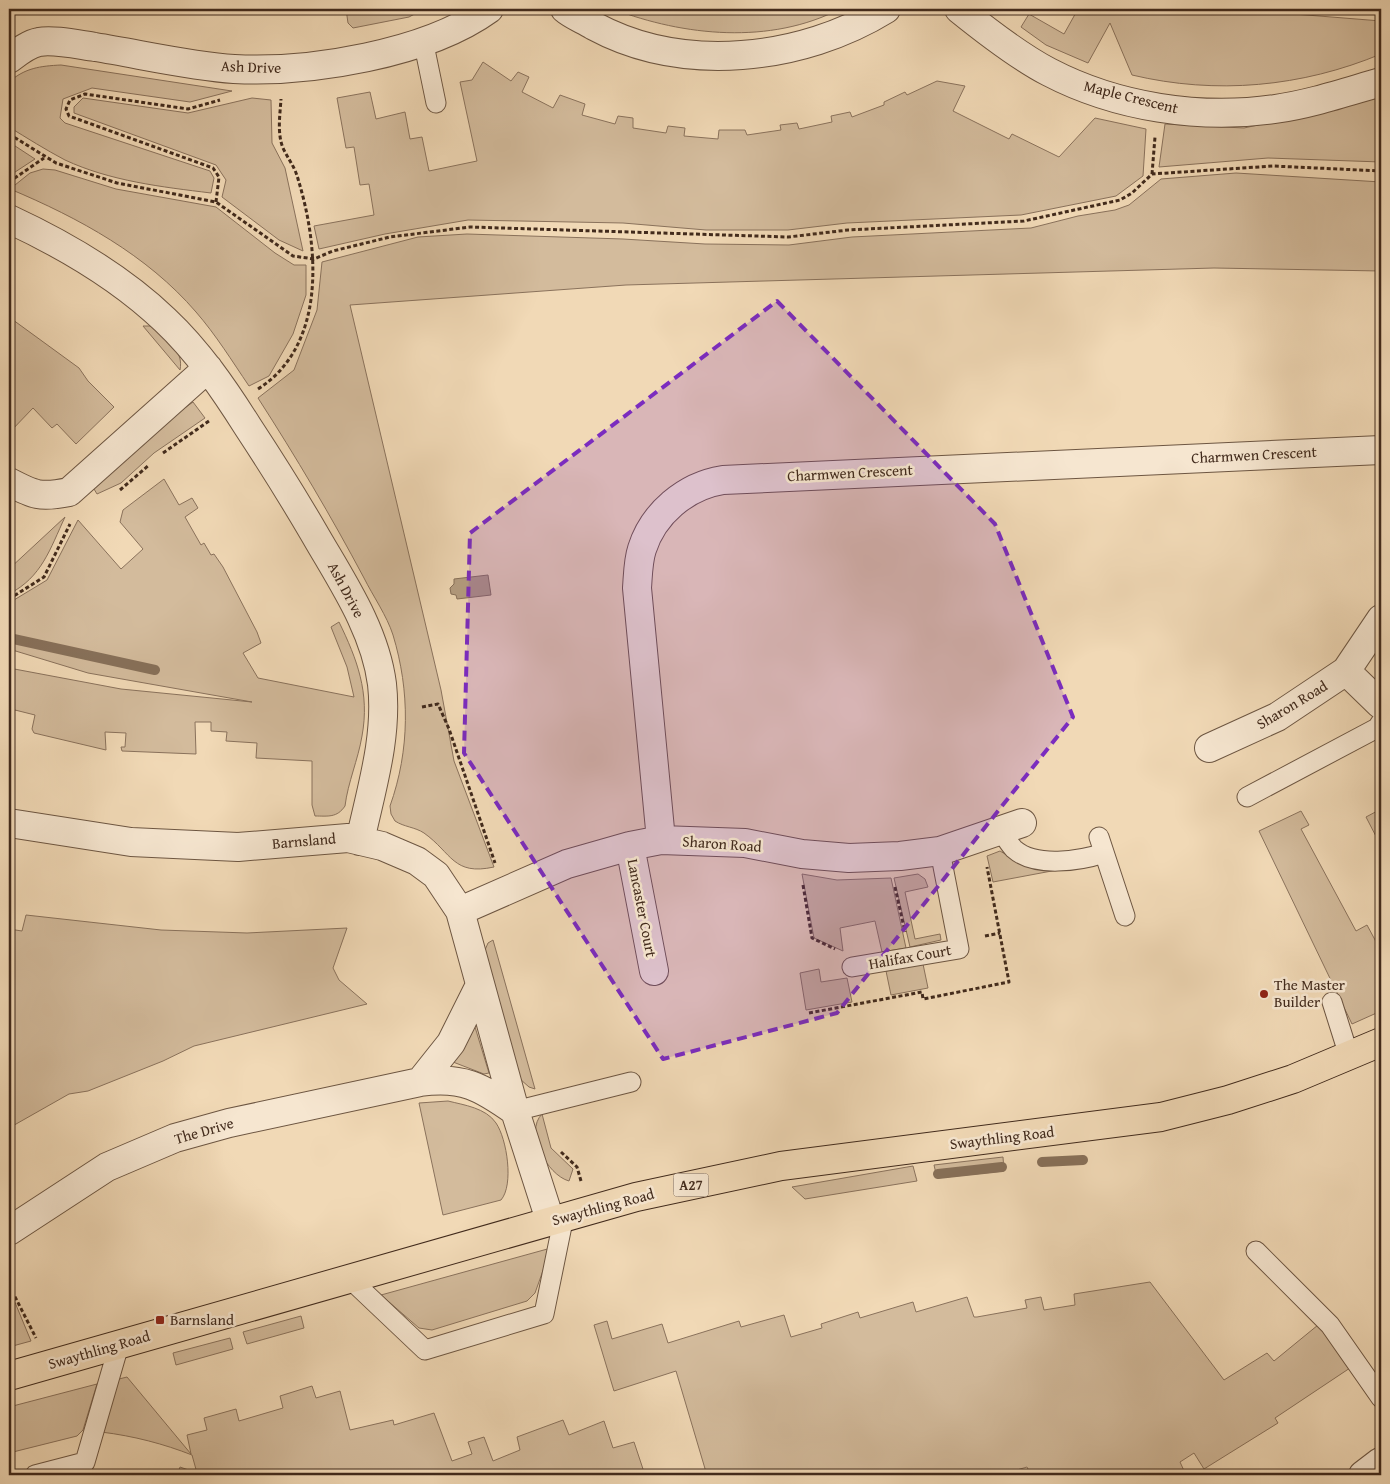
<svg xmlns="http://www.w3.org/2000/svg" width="1390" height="1484" viewBox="0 0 1390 1484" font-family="'Gentium Book Plus',serif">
<rect width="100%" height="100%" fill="#f1d9b6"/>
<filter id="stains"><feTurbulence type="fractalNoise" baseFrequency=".004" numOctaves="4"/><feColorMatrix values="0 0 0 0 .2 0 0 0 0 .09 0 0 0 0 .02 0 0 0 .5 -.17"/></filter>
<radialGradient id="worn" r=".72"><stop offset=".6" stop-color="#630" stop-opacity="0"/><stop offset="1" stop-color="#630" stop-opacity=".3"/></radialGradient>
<path fill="#d3bb9c" stroke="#8a725c" d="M346,9H424L409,17L353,28L348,23Z
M613,9H840C770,45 684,36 613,9Z
M1078,9H1232L1381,21V54C1302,87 1216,95 1132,75L1110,23L1088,63L1046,45L1021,27L1029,14L1064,34Z
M483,62L511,81L518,72L529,77L522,92L553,108L560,95L585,104L582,115L615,124L618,116L633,118V128L666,133L668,126L685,128L684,136L718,139L719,130H745L747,135L781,130L780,125L797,123L799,129L832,122L831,116L850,112L852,117L884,105V102L905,92L907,95L937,81L965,86L953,111L1009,139L1012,134L1059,157L1095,118L1146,129L1143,176L1116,196L1021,215L847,223L788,230H706L623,223L468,220L385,234L319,249L314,226L374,215L369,184L360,185L354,147L346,148L337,98L370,92L376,119L405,112L410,139L422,137L429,171L477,161L460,82L472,80Z
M61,65L232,91L190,102L92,88L63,99L60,118L65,123L210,171L214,178L211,193C162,187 110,181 65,160C46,150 27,138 9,127V82C25,68 40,66 61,65Z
M1381,96V162L1268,158L1159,167L1165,124L1244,128L1332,109Z
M83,98L188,113L252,98L271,100L272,143L285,168L303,251L279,240L222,197L226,180L216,165L74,113V107Z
M9,142L35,159L9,176Z
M43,169L55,170L116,189L216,207L275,253L294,265H306V295L293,334L269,376L249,386C232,361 216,335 196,312C147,255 79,218 10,189L30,173Z
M1236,173L1381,182V271L1214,268L626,285L350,305L441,690L454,761L494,867C453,876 452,853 424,833C415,827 404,827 395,821L391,814L390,806C410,750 410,691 393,635C387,616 373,596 364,578C331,516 296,457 258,398L294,370L317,310L322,262L418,237L467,234L623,239L705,244L789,245L852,237L1031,228L1078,216L1115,210L1129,205L1161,179Z
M9,317L79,368L88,381L114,407L76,444L57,424L52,428L33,408L9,433Z
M143,326H155C167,339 184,351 180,370Z
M193,402L205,418L154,453L121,483L97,494L94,489L160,426Z
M164,479L179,505L192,498L198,508L185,517L201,545L204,543L211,555L214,554L223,567L257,632L261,643L243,653L258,678L354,697L347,667L331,627L339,622C357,659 370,693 362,736C358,760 348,782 345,806C337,818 328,816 315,816L312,805V761L256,758L257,743L226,741L227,732L211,731V722H195L196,754L122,751L121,747H125L126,733L105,732L106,750L34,733L32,729L35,715L15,710L9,727V668L121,689L252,702L88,673L9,649V603L47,580L78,520L121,569L143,549L120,522L123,510Z
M65,517C50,549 42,577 9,594V569Z
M1381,809V846L1366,817Z
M1301,811L1309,825L1301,829L1356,931L1367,925L1381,951V1011L1352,1024L1259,831Z
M1000,851L1012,858L1057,870L993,882L987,856Z
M802,874L837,880L891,878L906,948L882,952L875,921L840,928L843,951L814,938Z
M918,874L925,879L928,887L905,892L915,939L940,934L941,940L910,947L894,878Z
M26,915L161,930L247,933L347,928L333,968L339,980L367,1004L194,1046L163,1061L88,1091L69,1094L9,1128V929L22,931Z
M493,940L535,1089L529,1087L520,1079L485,950L488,943Z
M923,964L928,988L891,995L886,971Z
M819,969L821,982L847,978L852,1002L806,1010L800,973Z
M475,1027L489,1073L484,1074L453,1062L470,1028Z
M448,1101C464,1105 486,1108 496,1123C507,1139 514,1185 501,1200L443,1215L419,1103Z
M542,1114L551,1148L573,1169L569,1181C547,1175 524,1132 542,1114Z
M1003,1157L1004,1171L937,1178L934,1165Z
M913,1166L917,1181L805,1199L792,1187Z
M551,1248L535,1293L527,1301L432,1330L419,1328L381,1295Z
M1150,1282L1224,1380L1267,1353L1274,1361L1318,1325L1350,1368L1275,1418L1278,1423L1204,1469L1194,1453L1180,1462L1186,1475H1031L1027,1467L1000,1475H697L706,1472L676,1371L614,1391L594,1325L607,1321L612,1339L662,1324L668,1343L739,1321L741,1327L784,1315L791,1337L822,1328L821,1324L858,1312L860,1318L913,1302L916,1312L967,1297L974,1317H977L1027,1308L1025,1300L1041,1297L1044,1310L1075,1305L1074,1294Z
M9,1288L31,1341L9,1347Z
M301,1316L304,1328L247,1344L243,1332Z
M230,1338L233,1349L176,1365L173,1353Z
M127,1377L191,1454L187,1435L207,1430L204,1418L236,1409L239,1421L283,1408L280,1396L312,1386L316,1398L340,1391L350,1430L393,1420L394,1425L434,1413L452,1461L472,1454L468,1442L484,1437L493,1461L520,1450L517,1437L563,1420L569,1435L604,1421L613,1448L634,1442L645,1475H177L180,1467L197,1473L192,1455C164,1444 134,1436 101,1432L115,1380Z
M97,1384L83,1430L77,1436L9,1453V1407Z"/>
<path fill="#b59e82" stroke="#877059" d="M488,575L491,595L457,599L456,595L451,594L450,588L454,584V579Z"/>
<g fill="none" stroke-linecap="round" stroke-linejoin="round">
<path stroke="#877059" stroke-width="10" d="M9,638L155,670
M1042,1162L1083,1160
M938,1174L1002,1167"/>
<g stroke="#6d5642" stroke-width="21">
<path id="lane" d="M423,40L436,103
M1247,797L1377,728L1381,722
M1000,830C1005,836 1009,844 1014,849C1035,868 1080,861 1104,853
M1099,837L1125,916
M852,967L959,949L940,851
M1332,1002L1349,1056
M515,1111L631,1082
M1256,1251L1330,1325L1381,1398
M348,1277L425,1350L544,1314L564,1216
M35,1475L85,1462L119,1345"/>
</g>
<g stroke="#6d5642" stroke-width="30">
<path id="street" d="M565,9C573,16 585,20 594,26C683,74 802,61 886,9
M959,9C985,30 1020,57 1049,72C1116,107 1200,120 1275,109C1311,104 1346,92 1381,82
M9,59C17,53 28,44 39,42C53,39 80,45 95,47C139,54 190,66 234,69C309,73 427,54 489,9
M9,219C65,245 120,277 165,320C198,351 224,389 248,427C271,462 293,497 314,533C341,580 375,629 382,684C388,737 371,790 360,841
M9,482C34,495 40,498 69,492L208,368
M1346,671L1380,704
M1209,748L1277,717L1346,671L1381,619
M9,823L131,842L238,847L348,838L382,846L417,861L436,875L460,911L515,1111L550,1220
M661,840L637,588C638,575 638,561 642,549C653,514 685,486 723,480L1381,450
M630,846L654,971
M460,911L567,864L630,846L661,840L745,843L802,854L849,858L900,856L940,851L1022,823
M420,1082C463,1076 481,1087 515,1111
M9,1231L107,1167L175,1138L229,1123L420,1082L451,1043L480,985
M1363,1475L1380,1462"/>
</g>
<g stroke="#412a1c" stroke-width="30">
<path id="primary" d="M9,1376L636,1197L781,1166L1161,1117L1228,1100L1293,1079L1381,1042"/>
</g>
<path stroke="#412a1c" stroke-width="3" stroke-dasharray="4 2.5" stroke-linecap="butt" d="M9,134L56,163L117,183L216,202L293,256L314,259L333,251L390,237L470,227L788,237L848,230L1024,221L1120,200L1132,193L1152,174L1273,166L1381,171
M1152,174L1155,137
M9,182L44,158
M216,202L219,177L213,168L69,116L66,109L70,100L85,94L188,109L220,100
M258,389C327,345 319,247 298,179C295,167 288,159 283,148C277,133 280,115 281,99
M163,453L209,421
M120,490L149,465
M9,599L44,577L70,524
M422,707L438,704L449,729L495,863
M803,885L812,938L835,949
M895,887L905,932
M985,936L1000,933
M809,1013L922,992L923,999L1009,982L987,867
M561,1152L577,1167L581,1181
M9,1285L36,1338"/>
<use href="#lane" stroke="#f6e6d0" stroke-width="19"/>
<use href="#street" stroke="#f6e6d0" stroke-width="28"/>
<use href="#primary" stroke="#f1d9b6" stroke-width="28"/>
</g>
<path fill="#7b2cbf" fill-opacity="0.2" stroke="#7b2cbf" stroke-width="4" stroke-dasharray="10 6" stroke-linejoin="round" d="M777,301L995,524L1073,717L837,1013L663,1059L464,753L470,533Z"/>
<g fill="#8f2418" stroke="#f6e6d0" stroke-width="2">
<circle cx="1264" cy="994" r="5"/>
<rect x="155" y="1315" width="10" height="10" rx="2.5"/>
</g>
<g text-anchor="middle" stroke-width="5" stroke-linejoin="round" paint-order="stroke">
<rect fill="#f6e6d0" stroke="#776252" stroke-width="1" x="673.5" y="1173.5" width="35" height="23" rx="4"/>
<g font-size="14" font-weight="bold" fill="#412a1c">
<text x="691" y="1190">A27</text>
</g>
<g font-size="15" fill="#412a1c" stroke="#f6e6d0">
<text transform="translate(251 67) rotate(2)" y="5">Ash Drive</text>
<text transform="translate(1131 97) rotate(14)" y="5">Maple Crescent</text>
<text transform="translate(1254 455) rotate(-3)" y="5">Charmwen Crescent</text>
<text transform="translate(850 473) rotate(-3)" y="5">Charmwen Crescent</text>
<text transform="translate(346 590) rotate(62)" y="5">Ash Drive</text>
<text transform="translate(1292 705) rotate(-31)" y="5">Sharon Road</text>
<text transform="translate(304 841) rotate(-5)" y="5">Barnsland</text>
<text transform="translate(722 844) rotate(4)" y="5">Sharon Road</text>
<text transform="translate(642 908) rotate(79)" y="5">Lancaster Court</text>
<text transform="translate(910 957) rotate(-10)" y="5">Halifax Court</text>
<text transform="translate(204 1131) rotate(-16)" y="5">The Drive</text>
<text transform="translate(1002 1138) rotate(-7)" y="5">Swaythling Road</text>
<text transform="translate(603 1207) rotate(-15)" y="5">Swaythling Road</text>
<text transform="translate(99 1350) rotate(-16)" y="5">Swaythling Road</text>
</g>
<g font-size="15" fill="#412a1c" stroke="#f6e6d0" text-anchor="start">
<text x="1274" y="990">The Master<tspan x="1274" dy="17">Builder</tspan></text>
<text x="170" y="1325">Barnsland</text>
</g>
</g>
<rect width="1390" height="1484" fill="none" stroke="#f1d9b6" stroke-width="30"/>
<rect x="10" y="10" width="1370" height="1464" fill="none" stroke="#412a1c" stroke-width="2.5"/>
<rect x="15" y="15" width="1360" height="1454" fill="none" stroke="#412a1c"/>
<rect width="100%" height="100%" filter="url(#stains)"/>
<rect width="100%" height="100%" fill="url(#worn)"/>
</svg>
